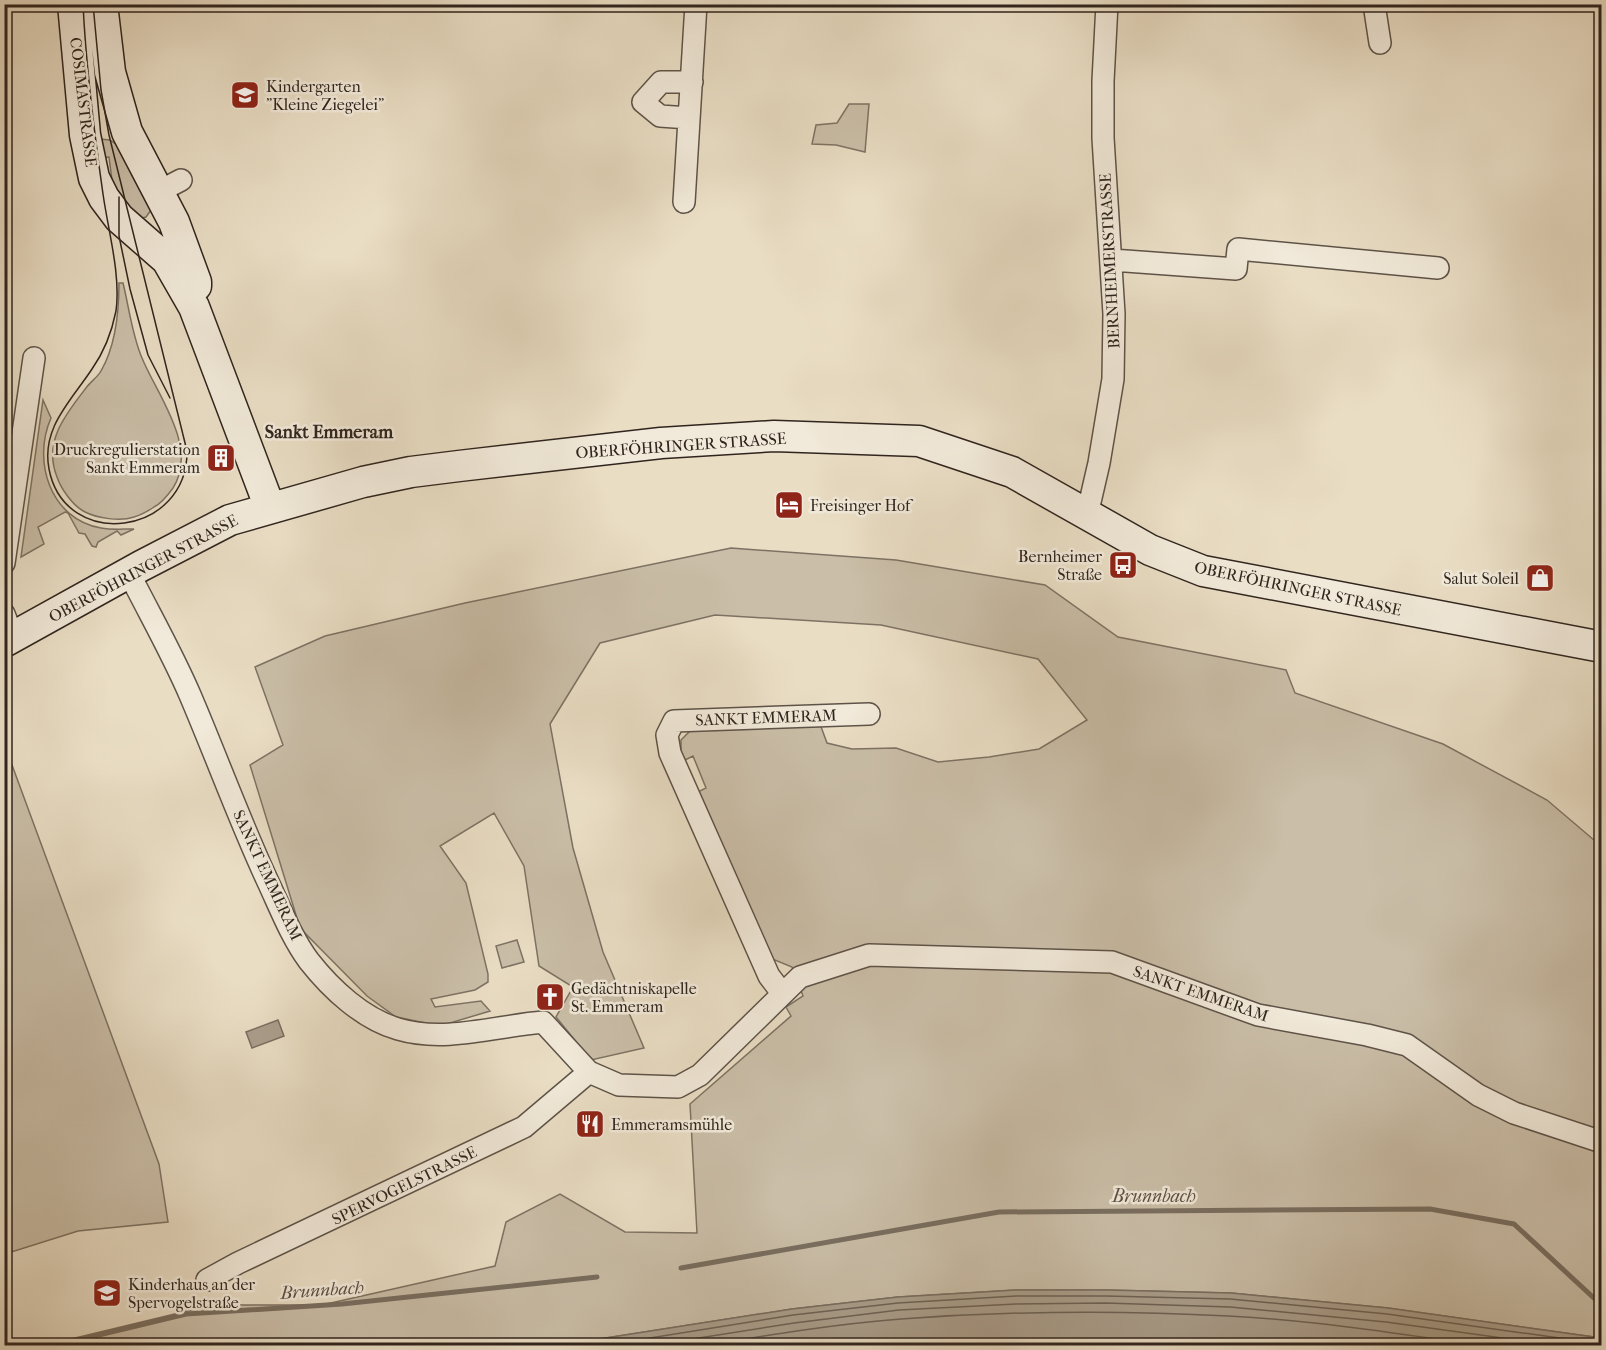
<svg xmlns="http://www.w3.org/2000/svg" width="1606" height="1350" viewBox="0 0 1606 1350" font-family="'IM FELL French Canon',serif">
<rect width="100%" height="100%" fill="#e9ddc4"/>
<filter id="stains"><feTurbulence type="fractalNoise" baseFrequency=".00333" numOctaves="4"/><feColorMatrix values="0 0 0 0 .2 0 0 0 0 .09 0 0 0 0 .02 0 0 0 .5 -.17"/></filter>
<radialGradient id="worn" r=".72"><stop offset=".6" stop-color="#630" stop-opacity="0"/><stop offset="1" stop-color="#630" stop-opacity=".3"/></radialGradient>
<path fill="#cabea8" stroke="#7d7263" stroke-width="1.5" d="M849,104H869L865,152L836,145L812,144L816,125L837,123Z
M99,139L110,140L117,145L135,179L154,206L146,217L136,220L113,188L109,157L102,158Z
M119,283H123C129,307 132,335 142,358C157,395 199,447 173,488C168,495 162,503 154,507C148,511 141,515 134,517C120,522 97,518 85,512C73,506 61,489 57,477C43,442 65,415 86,388C90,382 97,378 101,371C116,345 119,312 119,283Z
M43,400L51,418C32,461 50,519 101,528C111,530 123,529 134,529L121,535L117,531L98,542L96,547L92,546L85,534L79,533L68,513L65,512L38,527L44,544L21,557Z
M731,548L896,560L1045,585L1118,637L1286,670L1295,693L1443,744L1547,800L1601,846V1338L1388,1308L1231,1293L1106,1290H1016L898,1297L792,1309L561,1345L42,1346L212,1305H322L495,1266L506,1222L560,1194L625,1232L697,1233L690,1104L791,1016L786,1007L803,996L792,967L765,956L694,794L706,788L693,756L681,762V740L693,728L820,724L827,743L852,749L896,748L938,762L989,757L1039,749L1087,720L1038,659L881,625L715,615L600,643L550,724L573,848L603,952L644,1048L591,1060L556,1017L573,987L539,966L524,866L494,813L440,846L466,883L488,974V982L475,990L431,999L435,1007L481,1001L490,1011L440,1026L396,1017L367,996L300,928L250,765L283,745L255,667L325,636L465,603Z
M5,746L159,1164L168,1222L78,1231L5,1254Z
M517,940L524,962L502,968L496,946Z"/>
<path fill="#aa9e8c" stroke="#796e60" stroke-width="1.5" d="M278,1020L284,1036L252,1048L246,1032Z
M1016,1290H1106L1231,1293L1388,1308L1601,1338V1345H561L792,1309L898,1297Z"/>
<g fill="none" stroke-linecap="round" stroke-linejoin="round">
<path stroke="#6d6255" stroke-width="1.5" d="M600,1346L793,1315L898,1303L1016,1296H1106L1230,1299L1387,1314L1602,1344
M648,1346L794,1323L899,1310L1016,1304L1105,1303L1230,1307L1386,1322L1560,1346
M703,1346C769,1335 835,1324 901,1319C1010,1311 1119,1310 1228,1316C1315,1320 1402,1335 1489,1346"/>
<path stroke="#796e60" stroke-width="5" d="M681,1268L999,1212L1430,1209L1514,1224L1596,1300H1602
M53,1346L186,1314L342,1304L597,1277"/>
<g stroke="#5e5348" stroke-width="24">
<path id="street" d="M1374,4L1380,43
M689,118L660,116L643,102L661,82H692
M158,192L181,180
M684,202L696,4
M1112,260L1236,269L1238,249L1438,268
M1087,515L1099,463L1113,379L1114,314L1103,138V81L1107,4
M4,563L34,358
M129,573C149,613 172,653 190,695C217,758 240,822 269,884C281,910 292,938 309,961C331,989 363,1019 398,1029C445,1043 496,1026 543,1022L589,1072L619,1085L678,1087L700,1075L800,977L869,955L1112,962L1258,1015L1367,1035L1407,1045L1478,1095L1514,1113L1602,1142
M4,614L13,637
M782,993L769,976L670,753L667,735L674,721L869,714
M207,1280L238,1263L524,1127L589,1072"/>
</g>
<g stroke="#30251e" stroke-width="33">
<path id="secondary" d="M73,4L85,135L94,178L104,198L119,218L167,260L194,307L270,508
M102,4L110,72L127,132L174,222L196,282V286
M4,642L141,566L230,520L363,482L411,472L459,466L661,443L774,436L919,441L1012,472L1150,550L1203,571L1602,647"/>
</g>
<use href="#street" stroke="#f1e9d9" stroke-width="21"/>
<use href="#secondary" stroke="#f1e9d9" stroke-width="30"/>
<path stroke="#30251e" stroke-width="1.5" d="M83,4C86,68 94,131 103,194C108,230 121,275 116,311C112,331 104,352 92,369C71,401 41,428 49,469C65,552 188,536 187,451L109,135L101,90L93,4
M119,197V236L130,289L148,355L170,398"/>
</g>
<defs>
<g id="school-square" transform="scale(1.5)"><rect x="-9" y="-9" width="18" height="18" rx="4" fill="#8f2418" stroke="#f1e9d9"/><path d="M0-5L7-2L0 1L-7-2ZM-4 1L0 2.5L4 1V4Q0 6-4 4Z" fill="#fff"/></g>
<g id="building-square" transform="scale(1.5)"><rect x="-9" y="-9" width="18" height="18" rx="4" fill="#8f2418" stroke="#f1e9d9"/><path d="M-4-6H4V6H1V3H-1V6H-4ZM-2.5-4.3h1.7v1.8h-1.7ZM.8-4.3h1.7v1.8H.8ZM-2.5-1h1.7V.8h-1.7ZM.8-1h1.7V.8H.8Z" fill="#fff"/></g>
<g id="hotel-square" transform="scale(1.5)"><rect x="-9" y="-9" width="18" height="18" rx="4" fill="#8f2418" stroke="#f1e9d9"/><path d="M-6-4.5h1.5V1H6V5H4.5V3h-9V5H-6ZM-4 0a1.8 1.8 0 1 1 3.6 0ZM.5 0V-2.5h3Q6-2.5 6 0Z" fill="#fff"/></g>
<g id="bus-square" transform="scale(1.5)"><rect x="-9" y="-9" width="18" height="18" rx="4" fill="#8f2418" stroke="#f1e9d9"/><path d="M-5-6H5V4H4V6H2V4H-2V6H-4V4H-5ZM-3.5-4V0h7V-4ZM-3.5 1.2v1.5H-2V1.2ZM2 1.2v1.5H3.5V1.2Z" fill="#fff"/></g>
<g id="shop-square" transform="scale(1.5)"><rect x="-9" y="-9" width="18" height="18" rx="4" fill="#8f2418" stroke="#f1e9d9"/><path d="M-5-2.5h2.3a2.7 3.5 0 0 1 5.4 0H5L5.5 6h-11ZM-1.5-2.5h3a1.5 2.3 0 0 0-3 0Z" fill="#fff"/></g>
<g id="church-square" transform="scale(1.5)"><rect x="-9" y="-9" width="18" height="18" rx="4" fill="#8f2418" stroke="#f1e9d9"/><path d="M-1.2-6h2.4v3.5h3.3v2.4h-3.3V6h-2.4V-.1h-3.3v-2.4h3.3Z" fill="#fff"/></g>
<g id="restaurant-square" transform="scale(1.5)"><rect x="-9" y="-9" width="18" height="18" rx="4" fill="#8f2418" stroke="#f1e9d9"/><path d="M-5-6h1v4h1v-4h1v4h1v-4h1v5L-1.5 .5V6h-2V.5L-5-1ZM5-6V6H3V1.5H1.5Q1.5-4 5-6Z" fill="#fff"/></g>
</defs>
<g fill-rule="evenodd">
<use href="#school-square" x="245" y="95"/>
<use href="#building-square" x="221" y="458"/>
<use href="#hotel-square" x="789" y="505"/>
<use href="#bus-square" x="1123" y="565"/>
<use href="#shop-square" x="1540" y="578"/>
<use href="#church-square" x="550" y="997"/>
<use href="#restaurant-square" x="590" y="1124"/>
<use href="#school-square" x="107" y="1293"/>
</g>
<g text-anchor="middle" stroke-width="5" stroke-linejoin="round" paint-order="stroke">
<g font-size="16" fill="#30251e" stroke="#f1e9d9" text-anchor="start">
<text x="266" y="92">Kindergarten<tspan x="266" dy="18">"Kleine Ziegelei"</tspan></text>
<text x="200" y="455" text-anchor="end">Druckregulierstation<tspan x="200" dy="18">Sankt Emmeram</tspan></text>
<text x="810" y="511">Freisinger Hof</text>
<text x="1102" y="562" text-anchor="end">Bernheimer<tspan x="1102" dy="18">Straße</tspan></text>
<text x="1519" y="584" text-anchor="end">Salut Soleil</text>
<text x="571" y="994">Gedächtniskapelle<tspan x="571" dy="18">St. Emmeram</tspan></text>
<text x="611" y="1130">Emmeramsmühle</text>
<text x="128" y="1290">Kinderhaus an der<tspan x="128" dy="18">Spervogelstraße</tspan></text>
</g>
<g font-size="16" fill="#30251e" stroke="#f1e9d9">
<text transform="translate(84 102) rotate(83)" y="6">COSIMASTRASSE</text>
<text transform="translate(1109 261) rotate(-93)" y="6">BERNHEIMERSTRASSE</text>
<text transform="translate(681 445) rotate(-4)" y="6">OBERFÖHRINGER STRASSE</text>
<text transform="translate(143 568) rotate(-28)" y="6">OBERFÖHRINGER STRASSE</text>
<text transform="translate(1298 588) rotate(12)" y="6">OBERFÖHRINGER STRASSE</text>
<text transform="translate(766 717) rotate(-2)" y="6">SANKT EMMERAM</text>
<text transform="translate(268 875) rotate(65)" y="6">SANKT EMMERAM</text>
<text transform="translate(1201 993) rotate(19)" y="6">SANKT EMMERAM</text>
<text transform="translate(404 1185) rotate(-26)" y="6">SPERVOGELSTRASSE</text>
</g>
<g font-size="18" font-weight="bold" fill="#30251e" stroke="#f1e9d9">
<text x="329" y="438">Sankt Emmeram</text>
</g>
<g font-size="18" font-style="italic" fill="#5b4f44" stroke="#f1e9d9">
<text x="1154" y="1202">Brunnbach</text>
<text transform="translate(322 1290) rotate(-4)" y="6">Brunnbach</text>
</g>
</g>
<rect width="1606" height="1350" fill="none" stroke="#e9ddc4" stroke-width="24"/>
<rect x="6" y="6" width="1594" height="1338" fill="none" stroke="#30251e" stroke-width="3"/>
<rect x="12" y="12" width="1582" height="1326" fill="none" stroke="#30251e" stroke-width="1.5"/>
<rect width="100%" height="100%" filter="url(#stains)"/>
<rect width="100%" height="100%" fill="url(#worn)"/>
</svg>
